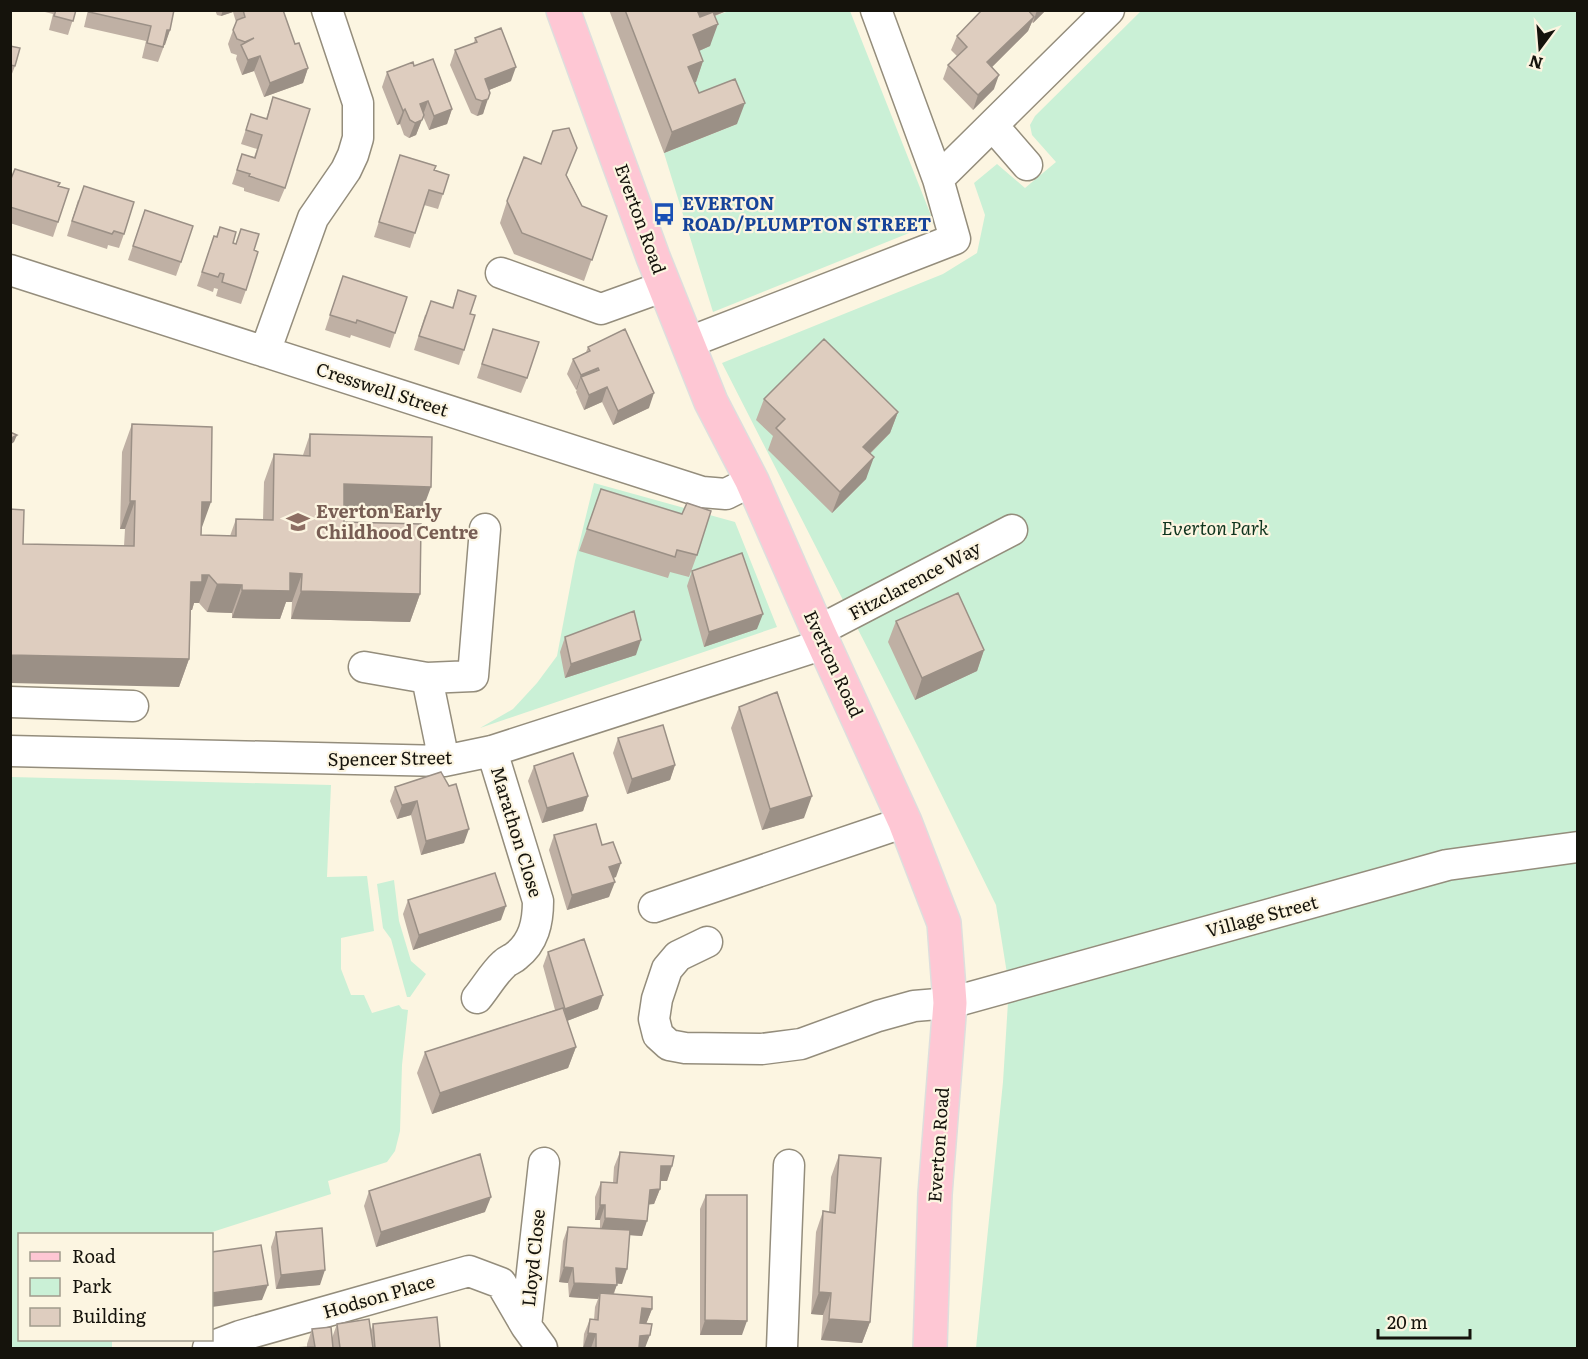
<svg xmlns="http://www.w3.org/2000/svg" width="1588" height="1359" viewBox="0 0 1588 1359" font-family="Literata,serif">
<rect width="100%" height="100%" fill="#fcf5e1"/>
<path fill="#caf0d6" d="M729,11H850L934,223L713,312L664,153L737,124L691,114L687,26Z
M1141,11H1577V1348H976L1003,1082L1009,986L996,905L917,745L722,363L943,274L977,253L985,215L974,183L997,164L1025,188L1056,162L1032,135L1030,125L1035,116Z
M594,483L735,522L777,627L480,728L513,709L537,683L557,656L575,561Z
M11,777L331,785L327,877L367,876L374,931L341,938V969L351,995H364L372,1013L399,1005L402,1009L408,1010L402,1065L400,1131L395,1151L387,1162L328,1181L331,1194L206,1234H20V1340H112V1348H11Z
M394,880L399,921L411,961L426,974L410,997H407L391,939L383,928L377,884Z"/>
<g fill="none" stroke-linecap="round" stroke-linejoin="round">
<g stroke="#948d7c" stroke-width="33">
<path id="minor" d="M993,126L1027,165
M938,179L1109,10
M10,270L702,492L726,494L752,481
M501,273L601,309L665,286
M687,343L955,239L938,179L876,10
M265,352L313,218L346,170L353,155L358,138V103L327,10
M818,631L1012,530
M364,667L427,678L444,761
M427,678L473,676L485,529
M10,702L133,706
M10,751L444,761L492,751L824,644
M654,907L905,822
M707,942L678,956L667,969L657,999L654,1019L658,1035L669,1045L685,1048L762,1049L801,1044L878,1016L914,1006L950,1003L1447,865L1578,847
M477,998C486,987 494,973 504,964C508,960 513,959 516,956C534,942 538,922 538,901L492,751
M208,1348L240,1336L469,1271L501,1283L526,1326
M542,1348L526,1326L544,1163
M782,1348L789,1165"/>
</g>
<g stroke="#dededd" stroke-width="36">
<path id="major" d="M563,10L653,257L711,402L752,481L818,631L905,822L944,923L950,1003L935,1194L930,1348"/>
</g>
<use href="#minor" stroke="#fff" stroke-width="30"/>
<use href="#major" stroke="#fec7d4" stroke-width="33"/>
</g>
<path fill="#bfb0a4" d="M37,10H76L68,35L49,30L53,14Z
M88,10H174L170,30L158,62L142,58L146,41L84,27Z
M215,10H283L295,44L308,68L303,83L264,97L254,71L242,75L236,59L237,55L231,53L228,44L236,22L233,12L221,16L217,15Z
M609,10H729L715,16L710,46L699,51L703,61L696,82L694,83L699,93L737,124L664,153Z
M982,10H1046L1033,23L1032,22L1028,31L992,67L994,89L973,110L943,79L948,65L957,56L951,50L957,36Z
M475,38L511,81L489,90L483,114L477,116L471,113L450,65L455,50L474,43Z
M10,46L15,66L10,79Z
M414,66L452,109L447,124L429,130L423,116L416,135L409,138L404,135L400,124L397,125L382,87L387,72Z
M273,97L285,188L279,202L244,191V188L232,184L242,154L254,157L257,149L241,144L251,114L266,119Z
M400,155L434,170L443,194L438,209L424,205L410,248L374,237Z
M567,176L582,206L607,216L584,281L514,254L500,223L507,201Z
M10,180L58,186V222L53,237L10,223Z
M78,200L124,234L119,248L108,245L107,249L67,236Z
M145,210L181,262L176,276L128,260Z
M220,227L233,243L236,244L241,229L254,250L246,290L241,304L216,296L218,289L214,288L213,292L197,286L214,236L216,237Z
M343,276L395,333L390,348L351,335L350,338L325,330Z
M458,290L470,314L464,350L459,365L414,350L425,315L452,308Z
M493,329L527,378L521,393L477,378Z
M588,347L649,408L613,425L602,402L584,410L576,392L577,389L576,390L567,374L573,359L586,352Z
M764,399L898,412L890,433L870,454L866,479L832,513L768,450L773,436L756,420Z
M132,424L202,527L201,535L230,536L236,519L263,520L264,482L274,454L303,455L310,434L421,514L344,512V522L420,594L410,622L291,619L292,602H286L280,619L232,618V613L207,612L199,603H194L192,610H191L189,659L179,687L23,544L124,546L125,529H120L122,452Z
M601,489L697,555L689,577L670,572L668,578L579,551Z
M692,571L757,629L704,647L687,586Z
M896,621L984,650L977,671L915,700L888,642Z
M565,637L636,655L565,678L560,652Z
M739,707L804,818L762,830L731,728Z
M618,738L675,765L670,780L627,794L613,753Z
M534,766L588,796L583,811L542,823L528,781Z
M441,772L464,843L421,855L411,815L397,819L390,801L395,787Z
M554,835L602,845L616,877L613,878L609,897L567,910L549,850Z
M408,900L501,920L413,950L403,914Z
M548,952L598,1009L567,1021L576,1047L568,1068L432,1114L417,1073L425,1052L555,1010L543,966Z
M620,1152L672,1166L667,1181H660V1189L654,1204H649L642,1236L629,1235L622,1284L617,1283L614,1294L652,1309L646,1324L645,1348H583L584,1334L590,1319L594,1320L595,1307L598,1299L569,1297L568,1283L559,1282L563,1241L568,1227L600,1229V1220H595V1197L601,1182L613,1183L614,1167Z
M839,1155L870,1322L862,1343L821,1340L823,1315L811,1314L816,1232L823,1211L829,1212L831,1177Z
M369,1191L485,1212L376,1247L364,1206Z
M706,1195L742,1335H700V1209Z
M276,1232L320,1285L276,1289L271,1247Z
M337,1324L371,1330L373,1324L440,1348H292L307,1347V1344L312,1329L332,1338Z"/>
<path fill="#9b9086" d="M223,10H233V12L221,16Z
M692,10H729L687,26Z
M1037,10H1046L1033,23Z
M1034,17L1028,31L982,77L987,62Z
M718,24L710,46L685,57L693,35Z
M167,30H170L165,45H162Z
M260,56L254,71L242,75L248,60Z
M703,61L696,82L680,88L688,67Z
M516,67L511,81L479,94L485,79Z
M308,68L303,83L264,97L270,83Z
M999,75L994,89L973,110L978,95Z
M488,99L483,114L477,116L482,101Z
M428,101L423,115L420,104Z
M745,103L737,124L664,153L672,132Z
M405,109L400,124L397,125L403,111Z
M452,109L447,124L429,130L434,116Z
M424,115L416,135L409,138L415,123Z
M598,368L593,382L581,377L577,389L576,390L581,375Z
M607,387L602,402L584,410L589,395Z
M654,393L649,408L613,425L618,411Z
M898,412L890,433L855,468L863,447Z
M17,435L14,442L10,445V439Z
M874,457L866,479L832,513L840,492Z
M344,484L431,487L421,514L334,512Z
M130,501H135L125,529H120Z
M202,502H211L201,530Z
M290,573L302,574L292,602H286L280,619L232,618L242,590Z
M202,575H209L199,603H194L192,610H181L191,582Z
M217,584L242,585L232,613L207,612Z
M301,591L420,594L410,622L291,619Z
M763,614L757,629L704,647L709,632Z
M641,640L636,655L565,678L571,664Z
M984,650L977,671L915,700L922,678Z
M10,655L189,659L179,687L10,683Z
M675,765L670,780L627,794L632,779Z
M588,796L583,811L542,823L547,808Z
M812,796L804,818L762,830L770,809Z
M417,801L411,815L397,819L402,805Z
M469,829L464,843L421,855L426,841Z
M621,863L616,877L604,881L609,867Z
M615,882L609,897L567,910L572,895Z
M506,906L501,920L413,950L419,935Z
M603,995L598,1009L559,1024L565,1009Z
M576,1047L568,1068L432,1114L440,1093Z
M661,1166H672L667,1181H656Z
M660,1189L654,1204L645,1205L650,1190Z
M491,1197L485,1212L376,1247L381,1232Z
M600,1205H605L600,1220H595Z
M605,1218L647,1221L642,1236L600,1233Z
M564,1267L573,1268L568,1283L559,1282Z
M616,1268L627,1269L622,1284L611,1283Z
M325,1270L320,1285L276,1289L281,1275Z
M574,1283L617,1285L611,1299L600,1293L598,1299L569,1297Z
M268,1285L262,1300L212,1307V1293Z
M819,1292L831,1293L823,1315L811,1314Z
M642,1308L652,1309L646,1324L637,1323Z
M829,1319L870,1322L862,1343L821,1340Z
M705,1320L747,1321L742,1335H700Z
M588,1333L596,1334L591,1348H583Z
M650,1335L645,1348H635L640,1336Z"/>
<path fill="#decdbf" stroke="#9b9086" stroke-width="1.5" d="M56,10H76L73,21L54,16Z
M90,10H174L170,30H167L163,47L147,43L151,26L89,12Z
M243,10H283L295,44L299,43L308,68L270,83L260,56L248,60L241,45L254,38L245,42L237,39L233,30L237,20L245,17Z
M625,10H697L700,17L713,12L718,24L693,35L703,61L688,67L699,93L735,79L745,103L672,132Z
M982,10H1028L1034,17L987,62L999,75L978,95L948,65L967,47L957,36Z
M501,28L516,67L485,79L490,93L488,99L482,101L476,99L455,50L477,42L475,38Z
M10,46L20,48L15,66L10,65Z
M433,59L452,109L434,116L428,101L420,104L424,115L422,120L415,123L410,120L405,109L403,111L387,72L413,62L414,66Z
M273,97L310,109L285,188L249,176L250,174L237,170L242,154L255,158L262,135L246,130L251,114L267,119Z
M569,128L577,148L566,175L582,206L607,216L592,260L522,233L507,201L524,157L541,164L553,131Z
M400,155L436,166L434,170L449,175L443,194L429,190L415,233L379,222Z
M15,169L60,183L58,186L69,189L58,222L10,207V181Z
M84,186L134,202L124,234L114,231L112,234L72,221Z
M145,210L193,226L181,262L133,246Z
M220,227L236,232L233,243L236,244L241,229L259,234L254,250L258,252L246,290L222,282L224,274L220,273L218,277L202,272L214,236L217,237Z
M343,276L407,297L395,333L357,320L356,323L330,315Z
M458,290L476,296L470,314L475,315L464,350L419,336L431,301L453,308Z
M493,329L539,342L527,378L482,364Z
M625,329L654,393L618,411L607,387L589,395L581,377L599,370L598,368L581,375L573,359L590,351L588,347Z
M824,339L898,412L863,447L874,457L840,492L776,428L785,419L764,399Z
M132,424L212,427L211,502H202L201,535L236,536V519L273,520L274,454L310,456V434L432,437L431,487L344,484V522L421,524L420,594L301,591L302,574L290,573V591L242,590V585L217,584L209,575H202V582H191L189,659L10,655V509L24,510L23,544L134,546L135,501H130Z
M10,432L17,435L10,439Z
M601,489L682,514L687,503L711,511L697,555L677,550L675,557L587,529Z
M742,553L763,614L709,632L692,571Z
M958,593L984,650L922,678L896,621Z
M634,611L641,640L571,664L565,637Z
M777,692L812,796L770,809L739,707Z
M663,725L675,765L632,779L618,738Z
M573,753L588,796L547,808L534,766Z
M441,772L449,786L456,784L469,829L426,841L417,801L402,805L395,787Z
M596,824L602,845L613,842L621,863L609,867L615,882L572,895L554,835Z
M495,873L506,906L419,935L408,900Z
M584,939L603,995L565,1009L548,952Z
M563,1008L576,1047L440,1093L425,1052Z
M620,1152L674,1156L672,1166H661L660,1189L650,1190L647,1221L605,1218V1205H600L601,1182L617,1183Z
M480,1154L491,1197L381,1232L369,1191Z
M839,1155L881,1158L870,1322L829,1319L831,1293L819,1292L823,1211L835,1213Z
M706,1195H747V1321L705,1320Z
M568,1227L630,1230L627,1269L616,1268L617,1285L574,1283L573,1268L564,1267Z
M322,1228L325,1270L281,1275L276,1232Z
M261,1245L268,1285L212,1293V1252Z
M600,1293L652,1297V1309L642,1308L640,1323L652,1324L650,1335L640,1336L639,1348H596V1334L588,1333L590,1319L598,1320Z
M437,1317L440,1348H375L373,1324Z
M369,1319L373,1348H340L337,1324Z
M331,1327L333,1348H293L315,1347L312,1329Z"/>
<defs>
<g id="bus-bare" transform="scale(1.8)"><path d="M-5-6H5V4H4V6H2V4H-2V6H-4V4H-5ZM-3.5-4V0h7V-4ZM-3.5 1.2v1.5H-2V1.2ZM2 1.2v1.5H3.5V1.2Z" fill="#1a4fb4" stroke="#fcf5e1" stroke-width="2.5" paint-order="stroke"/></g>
<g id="school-bare" transform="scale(1.8)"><path d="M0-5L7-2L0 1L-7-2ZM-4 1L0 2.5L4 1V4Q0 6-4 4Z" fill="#8d6e63" stroke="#fcf5e1" stroke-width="2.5" paint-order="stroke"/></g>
</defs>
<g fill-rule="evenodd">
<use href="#bus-bare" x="664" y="214"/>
<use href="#school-bare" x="298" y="522"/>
</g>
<g text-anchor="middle" stroke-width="4.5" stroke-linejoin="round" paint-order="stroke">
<g font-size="18" font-weight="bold" fill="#164399" stroke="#fcf5e1" text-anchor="start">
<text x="682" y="210">EVERTON<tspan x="682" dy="21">ROAD/PLUMPTON STREET</tspan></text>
</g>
<g font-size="18" fill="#15130c" stroke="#fcf5e1">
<text transform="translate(640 219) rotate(70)" y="6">Everton Road</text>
<text transform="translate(382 390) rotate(18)" y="6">Cresswell Street</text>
<text transform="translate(915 581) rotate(-28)" y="6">Fitzclarence Way</text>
<text transform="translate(833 664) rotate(65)" y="6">Everton Road</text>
<text transform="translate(390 759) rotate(-1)" y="6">Spencer Street</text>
<text transform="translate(516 832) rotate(73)" y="6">Marathon Close</text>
<text transform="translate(1262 917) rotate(-15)" y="6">Village Street</text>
<text transform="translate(939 1145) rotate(-86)" y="6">Everton Road</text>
<text transform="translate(534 1258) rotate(-84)" y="6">Lloyd Close</text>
<text transform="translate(379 1297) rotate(-16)" y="6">Hodson Place</text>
</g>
<g font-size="18" font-weight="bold" fill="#785e54" stroke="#fcf5e1" text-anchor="start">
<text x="316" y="518">Everton Early<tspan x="316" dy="21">Childhood Centre</tspan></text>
</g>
<g font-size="18" font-style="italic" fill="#0e341e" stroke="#fcf5e1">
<text x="1215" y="535">Everton Park</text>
</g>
</g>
<rect width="1588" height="1359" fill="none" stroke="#15130c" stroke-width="24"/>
<rect x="18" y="1233" width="195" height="108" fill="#fcf5e1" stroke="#a09b8c" stroke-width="1.5"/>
<rect x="30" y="1252" width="30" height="9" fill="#fec7d4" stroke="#a09b8c" stroke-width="1.5"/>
<text x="72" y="1263" font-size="18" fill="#15130c">Road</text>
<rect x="30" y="1278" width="30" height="18" fill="#caf0d6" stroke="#a09b8c" stroke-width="1.5"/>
<text x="72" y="1293" font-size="18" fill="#15130c">Park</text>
<rect x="30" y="1308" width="30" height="18" fill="#decdbf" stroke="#a09b8c" stroke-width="1.5"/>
<text x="72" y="1323" font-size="18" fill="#15130c">Building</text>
<g transform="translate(1540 48) rotate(196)" stroke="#fcf5e1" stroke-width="4.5" paint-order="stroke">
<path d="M0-4.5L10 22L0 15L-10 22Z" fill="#15130c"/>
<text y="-9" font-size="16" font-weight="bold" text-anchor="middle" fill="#15130c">N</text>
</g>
<path d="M1378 1329v9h92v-9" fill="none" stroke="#15130c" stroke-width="3"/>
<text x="1387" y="1329" font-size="18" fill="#15130c" stroke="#fcf5e1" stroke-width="4.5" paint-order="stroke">20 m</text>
</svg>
